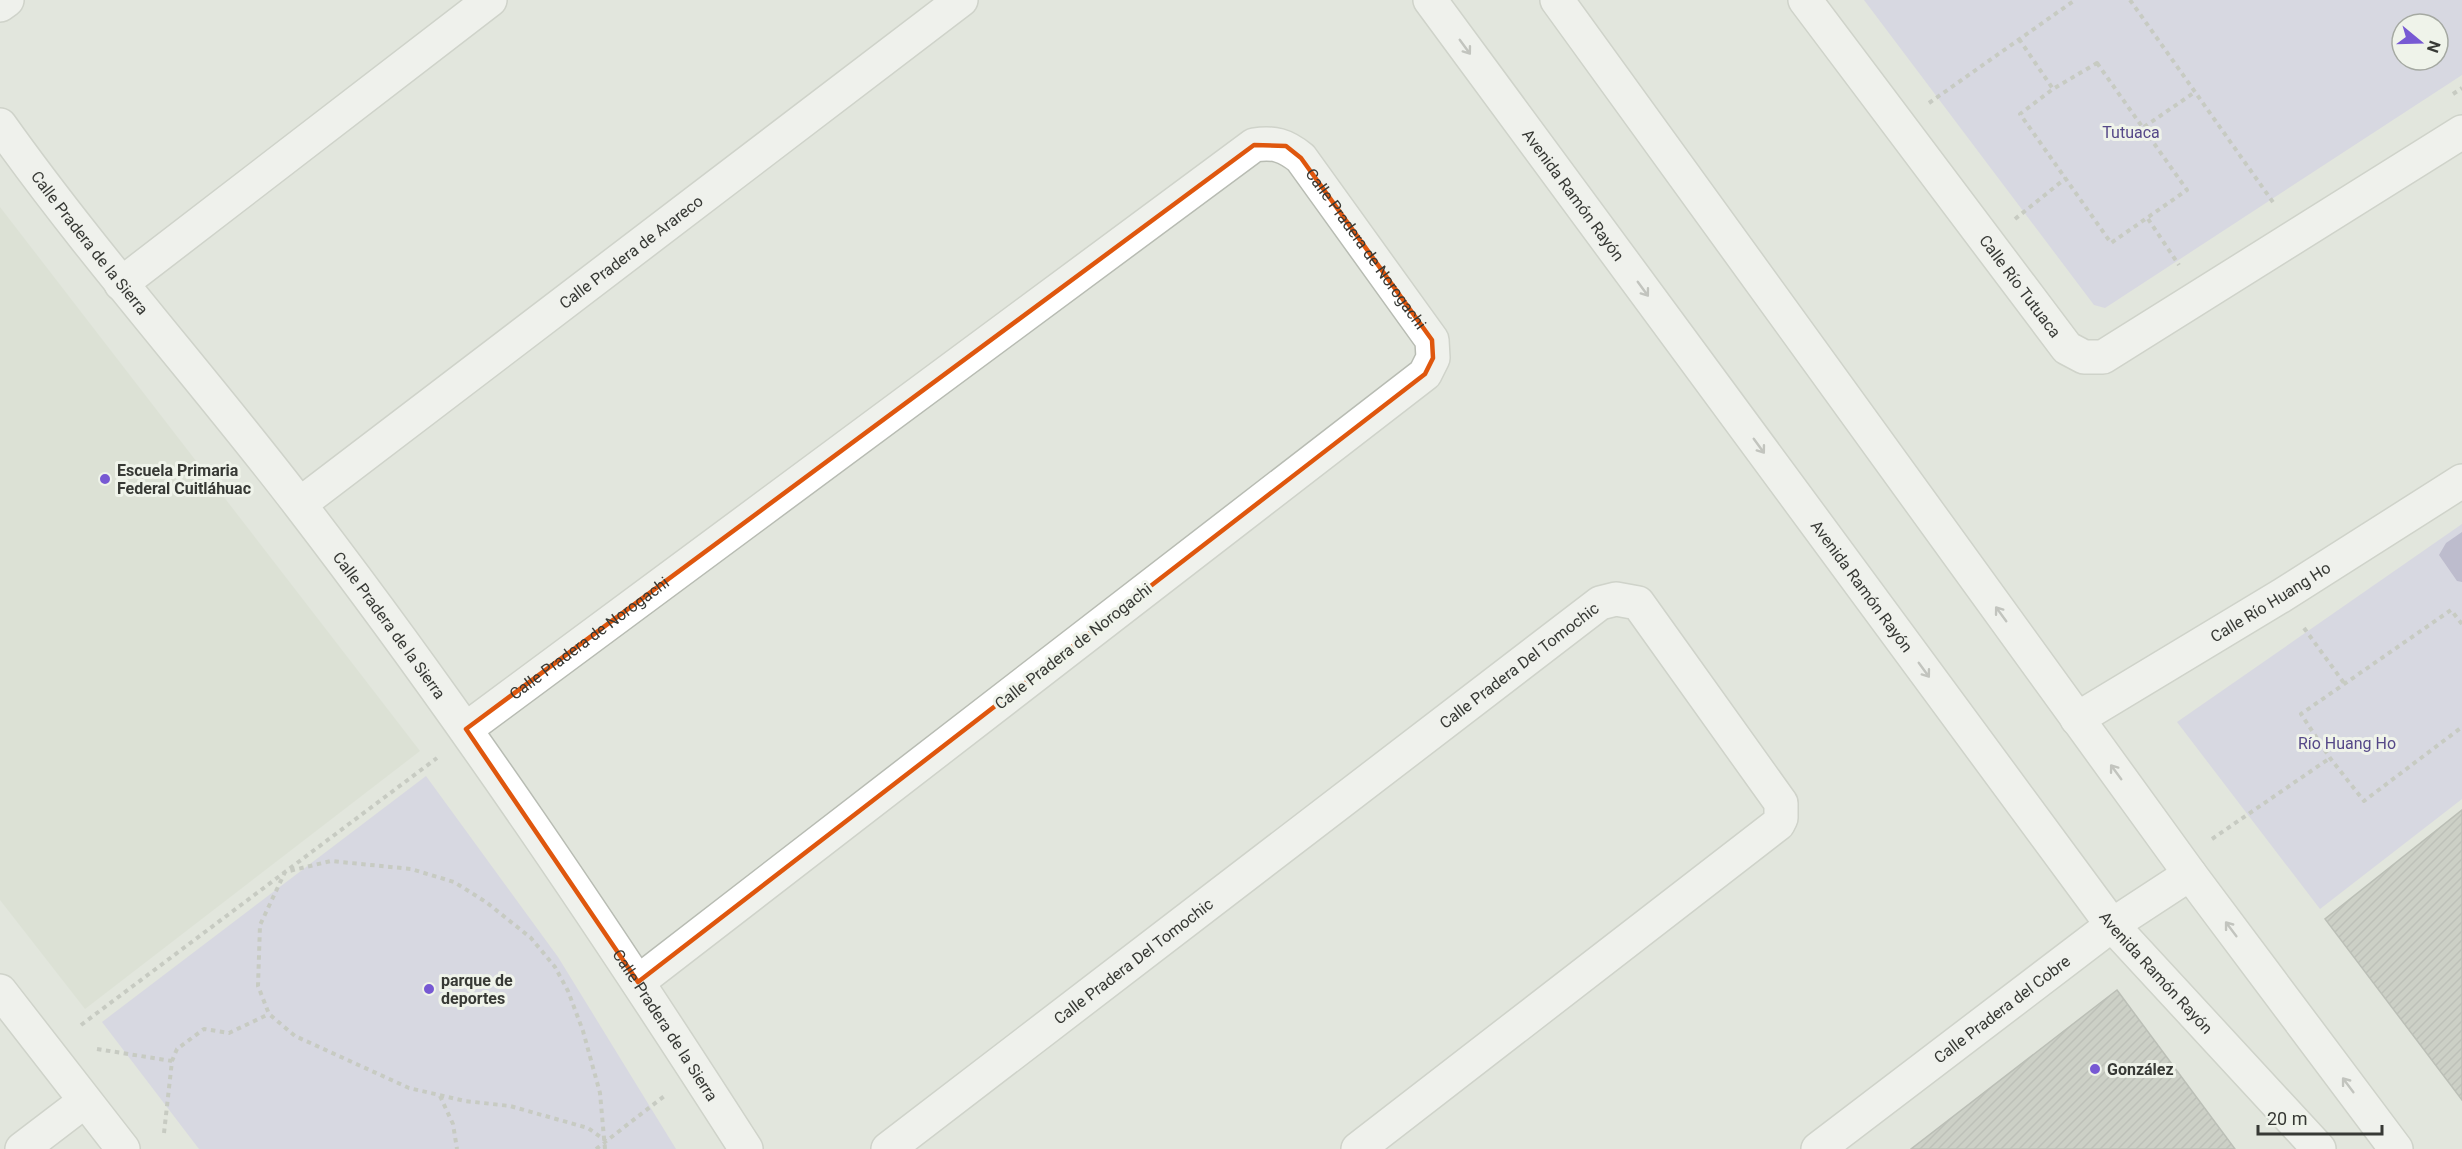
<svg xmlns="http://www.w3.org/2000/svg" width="2462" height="1149" viewBox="0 0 2462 1149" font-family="Roboto,sans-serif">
<defs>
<pattern id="building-hatch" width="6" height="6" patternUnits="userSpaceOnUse" patternTransform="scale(1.5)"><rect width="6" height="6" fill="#b1b5ac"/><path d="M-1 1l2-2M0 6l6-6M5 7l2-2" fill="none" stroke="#91948d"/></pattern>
</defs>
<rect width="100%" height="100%" fill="#e2e6dd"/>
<path fill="#d5dccd" d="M0,207L420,751L85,1009L0,900Z"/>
<path fill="#cbc7e7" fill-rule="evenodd" d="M1864,0H2462V75L2105,308L2094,305ZM2402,24H2438V60H2402Z
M2462,524V799L2320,909L2177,722Z
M426,776L558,957L676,1149H199L102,1022Z"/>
<path fill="#9089ba" d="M2462,532V582L2457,581L2439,555L2446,543Z"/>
<path fill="url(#building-hatch)" stroke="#8c9088" stroke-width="1.5" d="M2462,810V1100L2325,919Z
M2117,990L2235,1149H1911Z"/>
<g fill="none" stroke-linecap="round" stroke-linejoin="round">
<g stroke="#b8bcb3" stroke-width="36">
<g id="minor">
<path id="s1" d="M1805,0L2067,348L2084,357H2103L2462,132"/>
<path d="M0,5L7,0"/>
<path id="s2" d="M0,125C94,257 202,377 300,505C459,712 605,929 746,1149"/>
<path d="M121,284L490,0"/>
<path id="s3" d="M300,504L961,0"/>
<path id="s4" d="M2077,719L2281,596L2462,481"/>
<path id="s5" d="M466,729L1254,145C1274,142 1285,145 1301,158L1432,340L1433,358L1425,374L638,982"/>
<path d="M0,991L123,1149"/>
<path d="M22,1149L85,1101"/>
<path id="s6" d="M888,1149L1600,603L1616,599L1638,603L1781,803V818L1778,824L1358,1149"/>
<path id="s7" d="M1818,1149L2112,925L2190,874"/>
</g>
</g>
<g stroke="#b8bcb3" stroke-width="36">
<g id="major">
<path id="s8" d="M1430,0L2112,925L2319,1149"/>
<path d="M1557,0L2190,874L2396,1149"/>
</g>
</g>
<path stroke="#a7aaa3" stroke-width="4" stroke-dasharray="4.5 4.5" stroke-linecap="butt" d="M2130,0L2275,205
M2019,39L2053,89
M2097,63L2187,190L2111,243L2020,114L2053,89Z
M2453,94L2462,88
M1929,103L2075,0
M2144,127L2195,92
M2015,219L2066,178
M2148,219L2179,265
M2462,624L2451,610L2301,714L2330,758L2364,801L2462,727
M2304,628L2344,683
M2212,839L2330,758
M81,1025L437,758
M97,1049L172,1061
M440,1096L453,1124L457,1149
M164,1133L172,1061L177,1049L204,1029L229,1033L269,1014
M596,1149L667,1094
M605,1149L600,1093L583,1031L568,991L555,967L531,938L486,902L454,882L411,869L331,861L285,872L260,925L258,986L269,1014L295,1036L409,1088L465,1101L510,1106L588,1128L606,1141"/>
<use href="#minor" stroke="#fff" stroke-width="33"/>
<use href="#major" stroke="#fff" stroke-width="33"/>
</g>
<defs><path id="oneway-shaft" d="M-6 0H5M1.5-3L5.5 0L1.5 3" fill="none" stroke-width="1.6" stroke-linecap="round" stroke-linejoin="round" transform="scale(1.5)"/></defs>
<g stroke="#9b9c9a">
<use href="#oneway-shaft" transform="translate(1465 47) rotate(54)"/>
<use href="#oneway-shaft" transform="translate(1643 289) rotate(54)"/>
<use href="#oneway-shaft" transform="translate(1759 446) rotate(54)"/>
<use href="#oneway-shaft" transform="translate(2001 614) rotate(-126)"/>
<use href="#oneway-shaft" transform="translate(1924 670) rotate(54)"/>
<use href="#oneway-shaft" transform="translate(2116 772) rotate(-126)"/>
<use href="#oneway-shaft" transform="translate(2231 929) rotate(-127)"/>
<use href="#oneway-shaft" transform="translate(2348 1085) rotate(-127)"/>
</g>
<path d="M0 0H2462V1149H0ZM1254,145L1286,146L1301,158L1432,340L1433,358L1425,374L638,982L466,729Z" fill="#e2e6dd" fill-opacity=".55" fill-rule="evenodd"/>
<path fill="none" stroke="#df570e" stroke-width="4.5" stroke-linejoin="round" d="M1254,145L1286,146L1301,158L1432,340L1433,358L1425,374L638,982L466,729Z"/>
<g fill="#7759d3" stroke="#eff3ea" stroke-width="2">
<circle cx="105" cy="479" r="6"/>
<circle cx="429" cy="989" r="6"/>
<circle cx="2095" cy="1069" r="6"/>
</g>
<g text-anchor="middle" stroke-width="6" stroke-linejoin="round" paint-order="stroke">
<g font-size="16" fill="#554888" stroke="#eff3ea">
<text x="2131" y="138">Tutuaca</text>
<text x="2347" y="749">Río Huang Ho</text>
</g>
<g font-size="16" fill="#373935" stroke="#eff3ea">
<text dy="6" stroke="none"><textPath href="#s8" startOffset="242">Avenida Ramón Rayón</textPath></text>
<text dy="6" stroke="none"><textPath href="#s2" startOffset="148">Calle Pradera de la Sierra</textPath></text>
<text dy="6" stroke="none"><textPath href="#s5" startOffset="1143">Calle Pradera de Norogachi</textPath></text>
<text dy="6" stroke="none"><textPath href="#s3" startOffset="416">Calle Pradera de Arareco</textPath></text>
<text dy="6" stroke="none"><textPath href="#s1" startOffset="358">Calle Río Tutuaca</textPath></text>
<text dy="6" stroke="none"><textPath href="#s8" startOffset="728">Avenida Ramón Rayón</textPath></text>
<text dy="6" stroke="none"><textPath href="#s4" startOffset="226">Calle Río Huang Ho</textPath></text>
<text dy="6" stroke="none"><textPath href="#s2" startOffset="634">Calle Pradera de la Sierra</textPath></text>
<text dy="6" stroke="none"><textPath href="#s5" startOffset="153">Calle Pradera de Norogachi</textPath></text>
<text transform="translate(1073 646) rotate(-38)" y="6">Calle Pradera de Norogachi</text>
<text dy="6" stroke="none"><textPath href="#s6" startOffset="795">Calle Pradera Del Tomochic</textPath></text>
<text dy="6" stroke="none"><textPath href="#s6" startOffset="309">Calle Pradera Del Tomochic</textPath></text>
<text dy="6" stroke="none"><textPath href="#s8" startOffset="1214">Avenida Ramón Rayón</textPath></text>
<text dy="6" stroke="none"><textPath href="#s7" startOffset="231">Calle Pradera del Cobre</textPath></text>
<text dy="6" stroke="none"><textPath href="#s2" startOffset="1120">Calle Pradera de la Sierra</textPath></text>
</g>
<g font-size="16" font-weight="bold" fill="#373935" stroke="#eff3ea" text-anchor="start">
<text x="117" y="476">Escuela Primaria<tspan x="117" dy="18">Federal Cuitláhuac</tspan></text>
<text x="441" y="986">parque de<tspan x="441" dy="18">deportes</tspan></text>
<text x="2107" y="1075">González</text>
</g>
</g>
<g transform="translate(2420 42) rotate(109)"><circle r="28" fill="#eff3ea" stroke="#a5a9a2" stroke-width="1.5"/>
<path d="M0-4.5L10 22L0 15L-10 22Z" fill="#7759d3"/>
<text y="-9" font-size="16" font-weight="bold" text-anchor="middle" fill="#373935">N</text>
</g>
<path d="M2258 1125v9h124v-9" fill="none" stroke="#373935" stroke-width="3"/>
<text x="2267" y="1125" font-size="18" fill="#373935" stroke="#eff3ea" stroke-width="4.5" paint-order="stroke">20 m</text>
</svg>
